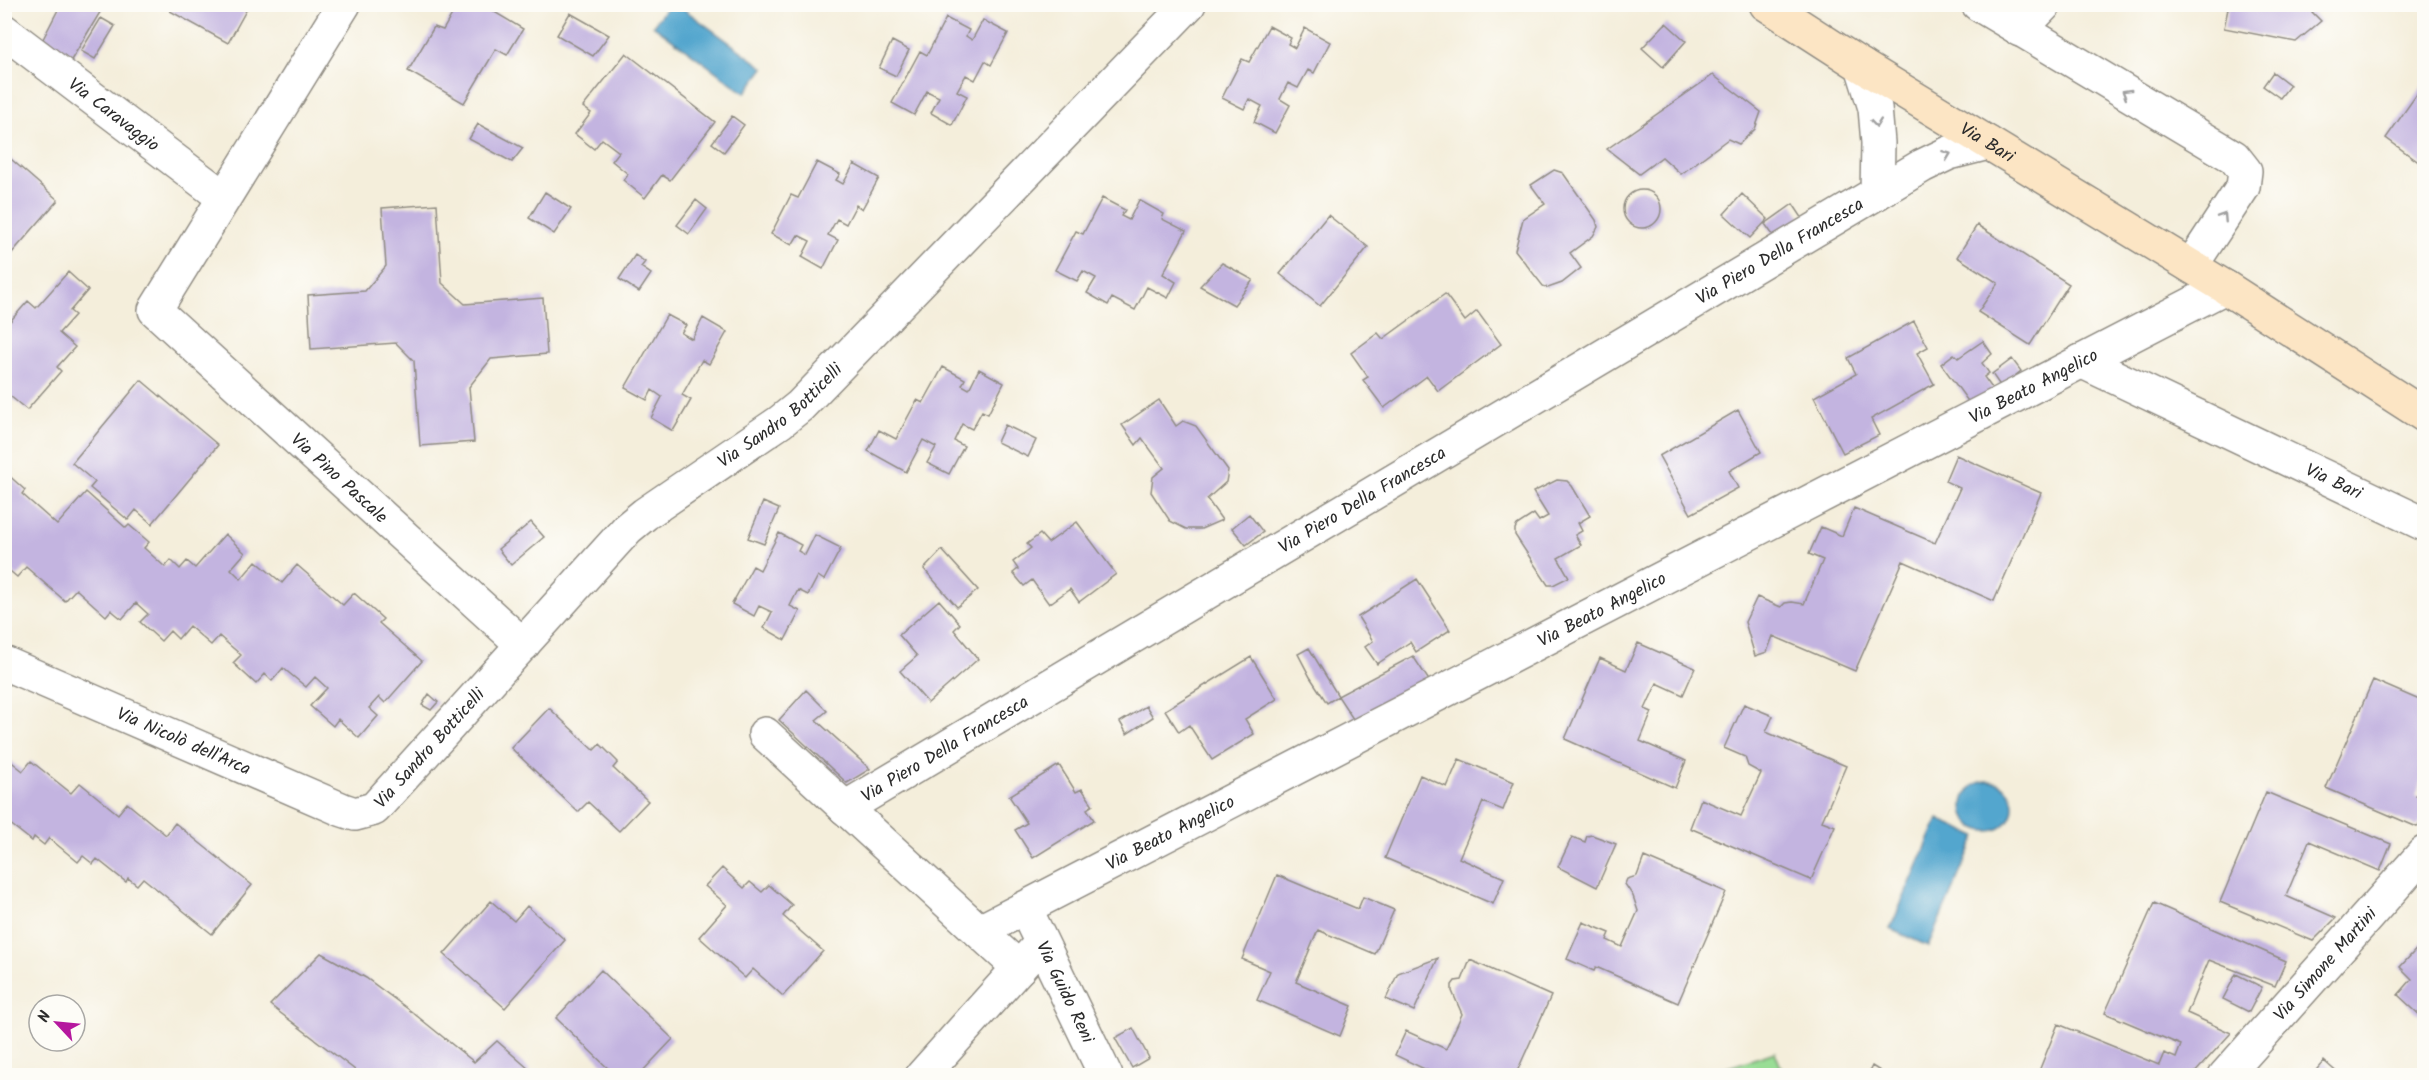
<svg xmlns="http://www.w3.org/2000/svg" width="2429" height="1080" viewBox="0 0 2429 1080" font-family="Kalam,sans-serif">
<rect width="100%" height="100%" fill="#fdfcf7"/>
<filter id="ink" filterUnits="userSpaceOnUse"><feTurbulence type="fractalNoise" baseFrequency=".0167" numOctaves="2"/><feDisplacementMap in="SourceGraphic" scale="12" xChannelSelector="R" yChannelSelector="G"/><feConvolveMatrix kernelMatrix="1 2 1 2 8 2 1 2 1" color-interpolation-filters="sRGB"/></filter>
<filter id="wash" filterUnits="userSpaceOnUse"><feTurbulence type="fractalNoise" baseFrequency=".008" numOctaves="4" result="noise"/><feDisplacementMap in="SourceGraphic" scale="24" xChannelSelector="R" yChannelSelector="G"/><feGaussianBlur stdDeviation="1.35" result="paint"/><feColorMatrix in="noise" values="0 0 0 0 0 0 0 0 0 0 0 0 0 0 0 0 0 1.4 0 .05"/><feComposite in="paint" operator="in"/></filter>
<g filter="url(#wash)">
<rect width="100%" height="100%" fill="#f4eedb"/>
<path fill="#99dd95" stroke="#628460" stroke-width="1.5" d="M1775,1052L1784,1075H1704Z"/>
<path fill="#53a6ce" stroke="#3f687c" stroke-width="1.5" d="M669,5H678L764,68L745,93L653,25Z
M1963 806a25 25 0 1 1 50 0a25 25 0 1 1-50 0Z
M1938,819L1976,836L1928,946L1890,929Z"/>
<g id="blocks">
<path fill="#c3b4e0" d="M61,4H105L70,62L43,39Z
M458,4H481L523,29L507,55L496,49L464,103L408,71L434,27L443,30Z
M2217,4H2320L2312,12L2321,21L2296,42L2224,28L2228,9Z
M173,5H249L228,43L170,11Z
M570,13L609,35L593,56L557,35Z
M101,18L115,26L95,59L81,51Z
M946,18L969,30L966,36L972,40L983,20L1008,33L991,65L985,61L975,80L966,75L957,91L967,96L952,125L931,113L939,97L927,91L914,115L892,103L920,51L927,55Z
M1666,23L1686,41L1663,67L1642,48Z
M1269,26L1291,38L1288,44L1295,48L1305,28L1330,42L1314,73L1308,70L1298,88L1288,83L1280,99L1290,105L1275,133L1254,122L1262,106L1249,99L1244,109L1222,98L1242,59L1249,62Z
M892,41L909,50L896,76L879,68Z
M626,53L715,122L670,180L662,175L645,198L623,180L628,174L612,161L619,152L602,139L594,149L575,134L591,113L583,107Z
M2273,72L2290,85L2280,98L2263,86Z
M1713,75L1761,112L1755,129L1739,144L1728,139L1681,174L1662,157L1639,174L1607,149Z
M2424,84V166L2386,138Z
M732,116L744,125L724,152L712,143Z
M478,124L523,148L512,162L469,139Z
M4,153L58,200L4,262Z
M817,162L840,174L836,180L843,184L854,164L879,178L862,209L856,205L846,224L837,219L828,235L838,240L823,269L802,257L810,241L798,235L792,245L771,234L791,195L798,198Z
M1554,170L1563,173L1596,220L1598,227L1593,236L1570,253L1581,268L1562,283L1548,288L1543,286L1515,250L1523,219L1545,204L1531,185Z
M1623 209a19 19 0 1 1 38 0a19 19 0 1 1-38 0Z
M545,192L571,209L554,234L529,218Z
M1742,194L1768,219L1750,238L1724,214Z
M1102,198L1125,210L1121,216L1129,220L1139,200L1164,214L1162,219L1186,231L1163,274L1176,282L1168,298L1147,287L1135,310L1112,298L1108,305L1087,293L1096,278L1083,271L1077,281L1055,270L1076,231L1083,234Z
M696,200L707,209L689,234L677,225Z
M437,204L442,283L465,304L543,298L547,354L491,359L469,387L474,442L420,446L414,361L396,343L311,349L308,295L365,291L386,266L382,208Z
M1793,204L1803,219L1775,238L1765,224Z
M1328,215L1368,247L1320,306L1280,274Z
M1977,225L2069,284L2030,345L1978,312L1998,283L1957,257Z
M635,255L645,262L641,267L651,274L639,292L619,279Z
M1222,263L1253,280L1234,305L1200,286Z
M68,272L88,290L70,311L75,315L59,333L75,347L57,367L61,371L27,410L4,391V324L6,326L28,301L36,308Z
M1445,294L1465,321L1477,311L1501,344L1438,391L1427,376L1384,408L1363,380L1368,377L1351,353L1378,333L1383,339Z
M667,315L686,325L681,333L692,339L703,318L727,332L709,364L702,360L682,395L691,400L673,431L651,418L662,397L652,390L647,400L625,388Z
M1914,321L1928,347L1917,353L1934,384L1871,419L1879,435L1843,453L1814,397L1856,374L1848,358Z
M1983,341L1992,354L1982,363L1989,373L1984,377L1994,391L1970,404L1941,364L1954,354L1958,358Z
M2012,359L2021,371L2001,387L1992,374Z
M943,367L965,379L962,385L969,389L979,369L1004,383L988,414L982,411L972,429L962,424L954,441L964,446L949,474L927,463L936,447L923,440L906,472L868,451L879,430L896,439L917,400L923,403Z
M141,380L218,445L152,524L136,510L128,520L90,488L95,482L72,463Z
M1159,400L1176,426L1183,421L1196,426L1228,470L1226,482L1207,499L1222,520L1201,529H1186L1170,521L1151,492L1153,477L1164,468L1142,438L1136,445L1122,425Z
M1738,410L1761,452L1729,471L1738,488L1691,514L1659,456Z
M1005,425L1036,440L1028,457L997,442Z
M1956,455L2041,493L1994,601L1903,561L1855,671L1773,636L1767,652L1755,656L1745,622L1757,597L1781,607L1785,603L1792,602L1804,604L1823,560L1809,554L1821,527L1842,536L1854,508L1935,543L1960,488L1945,481Z
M4,471L25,490L22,494L57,525L86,492L126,528L129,525L149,542L144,548L165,567L171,560L180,569L187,561L195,568L225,534L245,553L231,569L241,579L256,561L282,583L297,565L343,605L354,593L383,619L379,623L422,661L385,703L379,697L369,708L378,716L359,738L338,719L333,726L310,706L327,688L315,677L306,687L283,668L272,681L265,674L256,684L233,663L241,655L219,636L211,645L189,626L178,639L170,631L161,641L140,622L148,614L136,603L122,619L111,610L106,616L76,589L65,601L26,567L17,577L4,566Z
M1557,480L1567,481L1572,486L1590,516L1578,523L1582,531L1575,535L1581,545L1558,558L1569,577L1553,585H1548L1515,535V529L1517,525L1534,514L1539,521L1548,516L1533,492Z
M763,502L779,509L764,544L748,538Z
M1249,514L1263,532L1246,545L1232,528Z
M531,522L544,537L511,565L498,549Z
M1077,522L1116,574L1079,602L1070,589L1049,604L1032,580L1024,586L1013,573L1018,569L1013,562L1031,548L1027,544L1040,534L1048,543Z
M779,533L801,545L798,551L805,555L815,535L841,548L824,580L818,576L808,595L798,590L790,606L800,611L785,640L764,628L772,612L759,606L754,616L732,604L753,566L760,570Z
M942,550L978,590L957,607L924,569Z
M1417,579L1450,630L1416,652L1410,642L1377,664L1365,647L1373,641L1358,617Z
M939,600L960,624L954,630L978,659L928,703L900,671L917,656L899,635Z
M1638,643L1695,668L1683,695L1657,683L1645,709L1652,712L1640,741L1686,761L1675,788L1565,739L1600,658L1626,670Z
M1309,648L1338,696L1413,656L1430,682L1355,722L1338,696L1327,703L1310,677L1298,654Z
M1251,657L1277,699L1245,719L1254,734L1212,760L1189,725L1179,732L1165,710Z
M2373,680L2424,702V776L2416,796L2424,800V818L2417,827L2326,788Z
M806,690L827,711L816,720L870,769L847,783L779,720Z
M429,694L438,702L431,710L422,705Z
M1744,704L1773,716L1766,732L1846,766L1822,821L1835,826L1811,880L1690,828L1701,799L1741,816L1761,773L1748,766L1745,757L1724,748Z
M1146,706L1153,717L1127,734L1120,722Z
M549,708L594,750L600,744L618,762L613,768L648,801L619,831L588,802L578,812L511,748Z
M4,756L23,771L31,761L71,793L80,783L118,814L127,803L166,835L175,823L252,885L212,934L143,878L137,885L128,878L126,882L97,859L93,864L83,856L78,862L49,838L44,845L34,837L32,841L4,819Z
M1459,759L1514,782L1503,810L1483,802L1459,858L1504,878L1493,904L1385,858L1420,775L1447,787Z
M1059,765L1076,792L1082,789L1093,805L1087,809L1094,820L1033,858L1015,830L1027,823L1009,796Z
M2266,792L2391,844L2380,871L2309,841L2286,896L2336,918L2313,941L2220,902Z
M1592,835L1616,844L1597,887L1558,867L1572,837L1585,842L1587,836Z
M1644,857L1726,892L1678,1003L1596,967L1594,971L1567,959L1583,922L1610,933L1607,940L1622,947L1638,911L1633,896L1625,884L1627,879L1637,876Z
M722,868L744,888L750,882L762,892L769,885L792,905L783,916L823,951L783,996L753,969L745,978L699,937L727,905L705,886Z
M1277,875L1358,909L1363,897L1394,910L1375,954L1318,930L1296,982L1352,1006L1340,1036L1257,1000L1270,971L1242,959Z
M491,901L514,921L527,906L565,940L505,1008L444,954Z
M2154,903L2286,961L2275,986L2209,960L2187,1013L2231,1033L2192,1076H2037L2058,1024L2159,1065L2164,1053L2176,1058L2181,1045L2105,1013Z
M2424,941V1019L2398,995L2412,979L2400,967Z
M321,953L366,978L412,1012L474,1062L497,1041L530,1070L524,1076H363L270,1005Z
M1438,958L1414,1011L1386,999L1398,973Z
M1470,960L1551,996L1515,1076H1439L1395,1055L1406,1031L1446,1049L1462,1014L1452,991V985L1455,981L1462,980Z
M601,970L673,1039L638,1076H616L556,1018Z
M2236,974L2262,987L2249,1012L2223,999Z
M1133,1028L1149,1058L1132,1068L1115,1038Z
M2324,1061L2341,1076H2311Z
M1872,1066L1888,1076H1867Z"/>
</g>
</g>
<g filter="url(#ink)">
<use href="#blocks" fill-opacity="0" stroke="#908c83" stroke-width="1.5"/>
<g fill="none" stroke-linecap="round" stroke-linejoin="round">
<g stroke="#908c83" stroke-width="36">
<g id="street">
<path id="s1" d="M344,4L155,310L523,645"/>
<path d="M1978,4L2234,157L2245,171L2243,187L2191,266"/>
<path d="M2020,30L2045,4"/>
<path id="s2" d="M4,31L223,197"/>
<path d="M1862,66L1875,108L1878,143L1877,193"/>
<path id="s3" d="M2081,361L2424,524"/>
<path id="s4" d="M4,663L343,810L355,814L374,809L628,528L645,514L780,422L800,406L1189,4"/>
<path d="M765,734L1019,968"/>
<path id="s5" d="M845,808L1922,166L1949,153L1988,143"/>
<path id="s6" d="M1025,908L1106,1076"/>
<path id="s7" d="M980,931L2225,287"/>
<path d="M922,1076L1034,951"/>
<path id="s8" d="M2225,1076L2424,853"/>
</g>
</g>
<g stroke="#908c83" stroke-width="36">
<g id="secondary">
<path id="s9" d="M1766,4L1862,66L2225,287L2424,415"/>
</g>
</g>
<use href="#street" stroke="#fff" stroke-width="33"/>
<use href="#secondary" stroke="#fce5c4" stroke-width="33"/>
</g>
<defs><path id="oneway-chevron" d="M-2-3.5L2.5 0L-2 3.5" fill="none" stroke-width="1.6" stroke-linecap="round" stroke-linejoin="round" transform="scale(1.5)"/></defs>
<g stroke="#a0a0a0">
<use href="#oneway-chevron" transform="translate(2126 93) rotate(-149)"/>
<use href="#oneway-chevron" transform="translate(1876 123) rotate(84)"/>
<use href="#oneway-chevron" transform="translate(1947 155) rotate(-21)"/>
<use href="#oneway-chevron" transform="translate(2223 217) rotate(-57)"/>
</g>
</g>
<g text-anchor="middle" stroke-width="4.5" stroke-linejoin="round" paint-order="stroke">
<g font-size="18" fill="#2b2b2b" stroke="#fdfcf7">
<text dy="6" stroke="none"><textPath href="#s2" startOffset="138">Via Caravaggio</textPath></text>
<text dy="6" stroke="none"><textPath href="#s9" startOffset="261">Via Bari</textPath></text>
<text dy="6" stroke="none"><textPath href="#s5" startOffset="1088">Via Piero Della Francesca</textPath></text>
<text dy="6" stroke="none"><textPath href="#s7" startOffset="1186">Via Beato Angelico</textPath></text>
<text dy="6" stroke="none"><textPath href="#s4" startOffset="970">Via Sandro Botticelli</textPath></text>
<text dy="6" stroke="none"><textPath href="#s1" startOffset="609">Via Pino Pascale</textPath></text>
<text dy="6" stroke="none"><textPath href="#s3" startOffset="280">Via Bari</textPath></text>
<text dy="6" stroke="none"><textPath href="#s5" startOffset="602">Via Piero Della Francesca</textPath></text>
<text dy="6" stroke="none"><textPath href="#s7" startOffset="700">Via Beato Angelico</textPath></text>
<text dy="6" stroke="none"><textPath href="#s4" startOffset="196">Via Nicolò dell'Arca</textPath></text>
<text dy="6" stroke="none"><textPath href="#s4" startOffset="484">Via Sandro Botticelli</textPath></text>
<text dy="6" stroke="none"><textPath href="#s5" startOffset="116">Via Piero Della Francesca</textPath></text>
<text dy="6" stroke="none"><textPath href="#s7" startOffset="214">Via Beato Angelico</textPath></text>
<text dy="6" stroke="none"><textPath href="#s8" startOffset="150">Via Simone Martini</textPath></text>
<text dy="6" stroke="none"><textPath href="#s6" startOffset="93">Via Guido Reni</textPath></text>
</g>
</g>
<rect width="2429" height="1080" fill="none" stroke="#fdfcf7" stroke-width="24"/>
<g transform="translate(57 1023) rotate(296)"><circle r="28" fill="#fdfcf7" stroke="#a9a8a5" stroke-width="1.5"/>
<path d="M0-4.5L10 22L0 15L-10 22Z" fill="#b5179e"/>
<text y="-9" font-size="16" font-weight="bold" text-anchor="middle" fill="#2b2b2b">N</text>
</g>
</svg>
